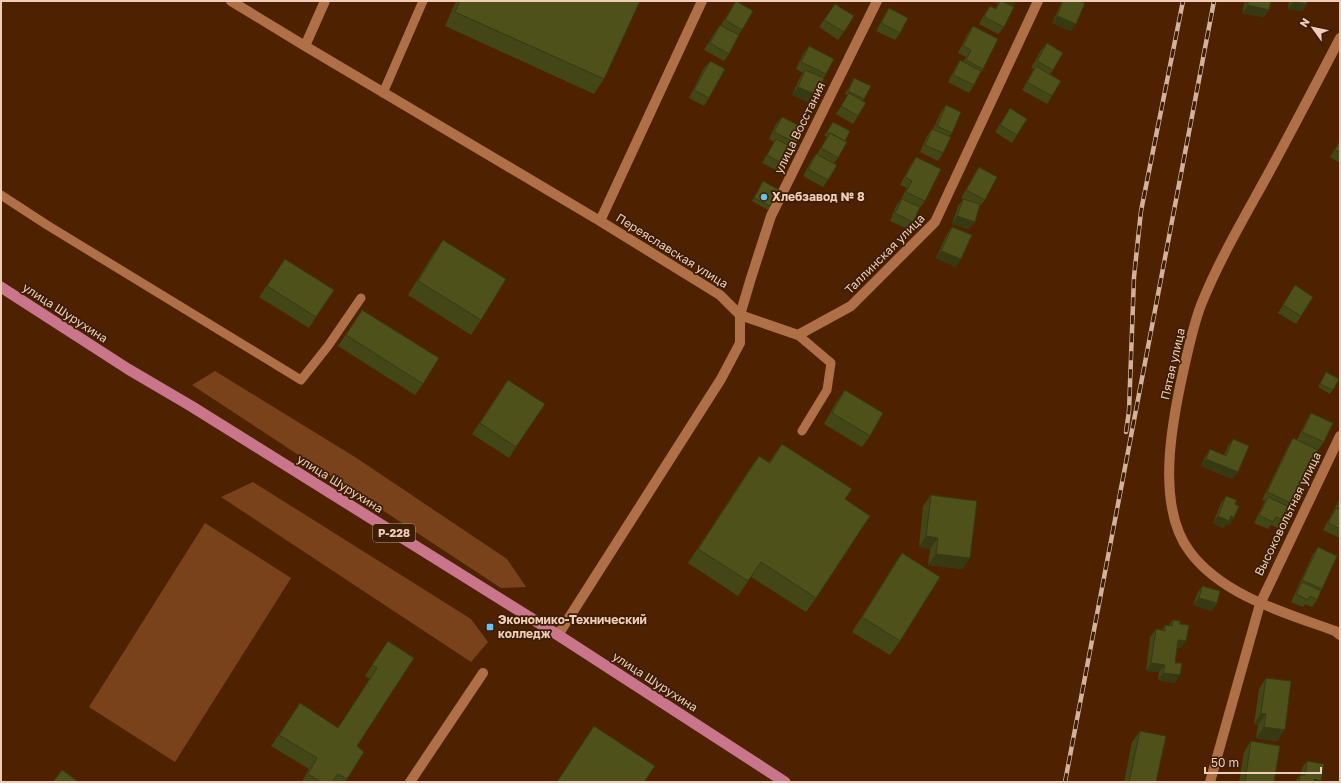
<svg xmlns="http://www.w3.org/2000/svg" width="1341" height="783" viewBox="0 0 1341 783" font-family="'Golos Text',sans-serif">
<rect width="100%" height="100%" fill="#4e2200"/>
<path fill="#79421b" d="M215,371L355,457L507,559L526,587L501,588L192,385Z
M253,482L471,619L488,642L471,662L221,497Z
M205,523L291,578L175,762L89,707Z"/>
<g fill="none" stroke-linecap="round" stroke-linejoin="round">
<path stroke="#b07047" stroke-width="9" d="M383,93L423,1
M1,195L47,225L301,380L328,346L361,298
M798,335L831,363L827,390L802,431"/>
<path stroke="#b07047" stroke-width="10" d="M231,1L305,46L600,221
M877,1L771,216L751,278L740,315L798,335L851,306L935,222L1038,1
M305,46L325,1
M558,635L721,379L740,343V315L720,295L600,221L702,1
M410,782L483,673
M1210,782L1260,604L1340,436"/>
<path stroke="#b07047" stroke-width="10" d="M1340,38C1316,84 1292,130 1267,176C1244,218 1219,260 1201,305C1193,326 1189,347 1184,368C1172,421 1155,506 1190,552C1223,596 1286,613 1335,631L1340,635"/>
<path stroke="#c9758c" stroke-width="11" d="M1,287L128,369L191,406L558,635L785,782"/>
<g stroke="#d6b19a" stroke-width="4.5">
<path id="rail" d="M1126,432L1129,411L1134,277L1141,211L1183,1
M1065,782L1214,1"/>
</g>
<use href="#rail" stroke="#3c1d07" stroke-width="3" stroke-dasharray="9" stroke-linecap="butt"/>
</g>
<path fill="#434616" d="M456,1H640L604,79L594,94L445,26Z
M736,1L742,30L738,35L729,54L724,61L704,50L715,32L720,25H721Z
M992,1H1016L1013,6L1004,27L998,34L979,24L985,13L990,6L995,9L998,4Z
M1062,1H1080L1071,31L1052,23Z
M1245,1H1271L1264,17L1242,13Z
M1289,1H1307V4L1302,11L1288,9Z
M835,4L844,32L838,40L819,27Z
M889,8L900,33L895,40L876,31L884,16Z
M973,26L983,69L974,85L969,93L948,82L955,68L960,60L963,62L966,57L958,53L968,33Z
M1047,43L1053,70L1050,74L1052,96L1047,104L1022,90L1034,69L1031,68L1041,50Z
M809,46L826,74L824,78L811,103L792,95L800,77L803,73L796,69L803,54Z
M710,61L709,98L704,106L689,98L704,68Z
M854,78L864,99L863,101L858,116L853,124L836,114L848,96L845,94Z
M946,105L952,133L949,136L943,153L938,161L920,152L927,136L932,129H933L941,112Z
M1010,108L1017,135L1012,143L995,132Z
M782,117L796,143L790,150L783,164L778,171L762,163L774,142L769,139L776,124Z
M833,122L845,141L838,158L834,163L828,180L823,187L803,176L811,161L816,154H817L827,137L824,136Z
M1340,140V163L1330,157Z
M916,157L925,201L919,209L913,222L908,229L890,221L896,206L901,199L907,188L900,185L911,164Z
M979,167L985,200L979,207L975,222L969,229L952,224L958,206L963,199L961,198L974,175Z
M763,181L770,206L768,210L752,201Z
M952,227L956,267L936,258L947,234Z
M443,240L481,320L471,335L408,295L433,254Z
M285,259L316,317L309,328L259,297Z
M1295,285L1301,316L1296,324L1278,313Z
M362,310L423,384L415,395L338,346Z
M1326,372L1333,390L1330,394L1318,387Z
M508,380L516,447L509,458L472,434Z
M845,390L870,436L862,447L824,424L837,401Z
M1311,413L1324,442L1318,450L1297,440L1306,421Z
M1293,438V504L1287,512L1283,520L1278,528L1271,525L1268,529L1254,523L1265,501L1262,500L1288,446Z
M1233,439L1238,472L1232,479L1201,466L1205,457L1210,449L1224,455L1228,446Z
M782,444L845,499L816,598L806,612L751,577L738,596L688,563L749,470L759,456L769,462Z
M931,495L970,558L962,569L928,565L930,549L919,547L923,506Z
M1226,496L1235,504L1229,525L1226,524L1223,528L1213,523L1221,503Z
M1340,498V538L1323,530Z
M1318,547L1322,589L1317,600L1312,607L1305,604L1303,607L1291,602L1313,554Z
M902,553L900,641L890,655L852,632L892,568Z
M1202,586L1217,603L1212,611L1193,605L1197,594Z
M1173,620L1180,624L1181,648H1177L1175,663V683L1158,680L1159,672L1146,671L1150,637L1156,629L1162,630L1165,625L1168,626Z
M388,641L357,746L364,752L345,782H302L309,769L271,746L300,703L338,728L370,679L365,676Z
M1266,678L1277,741L1256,738L1258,725L1254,724L1259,689Z
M594,726L644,782H557Z
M1140,731L1156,782H1124L1132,742Z
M1251,741L1274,782H1239L1244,752Z
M1307,761L1320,782H1295L1300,775H1301L1302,768Z"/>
<path fill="#373912" d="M992,1H1000L998,4Z
M1000,1H1014L1016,2L1011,9Z
M1293,2L1307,4L1302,11L1288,9Z
M1248,5L1269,10L1264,17L1242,13Z
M1057,16L1076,24L1071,31L1052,23Z
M798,87L817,95L811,103L792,95Z
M957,216L975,222L969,229L952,224Z
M941,251L961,259L956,267L936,258Z
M1206,459L1238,472L1232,479L1201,466Z
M1218,516H1231L1234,518L1229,525L1226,524L1223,528L1213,523Z
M926,536L938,538L930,549L919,547Z
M936,554L970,558L962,569L928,565Z
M1199,598L1217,603L1212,611L1193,605Z
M1178,640L1186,641L1181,648L1173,647Z
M1151,663L1165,665L1159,672L1146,671Z
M1163,673L1180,675L1175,683L1158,680Z
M1261,713L1266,714L1258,725L1254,724Z
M1264,727L1285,730L1277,741L1256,738Z
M1314,779L1321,781L1320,782H1312Z"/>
<path fill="#4e5119" stroke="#373912" d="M460,1H640L604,79L455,12Z
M736,1L753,11L742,30L725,20Z
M1000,1H1002L1014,7L1004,27L984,17L990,6L996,9Z
M1063,1H1080L1085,3L1076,24L1057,16Z
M1248,1H1271L1269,10L1248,5Z
M1293,1H1307V4L1293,2Z
M835,4L854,16L844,32L824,20Z
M889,8L908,18L900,33L881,23Z
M720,25L739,35L729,54L710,43Z
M973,26L998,39L983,69L966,60L971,50L963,46Z
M1047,43L1063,53L1053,70L1037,61Z
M809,46L834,59L826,74L801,62Z
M960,60L981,71L974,85L953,75Z
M710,61L725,69L709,98L694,90Z
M1036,66L1061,81L1052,96L1027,82Z
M805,70L824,78L817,95L798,87Z
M854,78L871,86L864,99L848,91Z
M849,93L866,103L858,116L841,106Z
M946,105L961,112L952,133L937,126Z
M1010,108L1027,119L1017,135L1000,125Z
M782,117L804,128L796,143L774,132Z
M833,122L850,131L845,141L830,133L829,134L827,132Z
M932,129L951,137L943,153L925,145Z
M830,133L847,142L838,158L821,148Z
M776,139L792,147L783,164L767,155Z
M1340,141V152L1335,150Z
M816,154L837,165L828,180L808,169Z
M916,157L941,169L925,201L906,192L912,181L905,177Z
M979,167L997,177L985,200L966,190Z
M763,181L779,190L770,206L754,198Z
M902,199L920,207L913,222L895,213Z
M963,199L980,204L975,222L957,216Z
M952,227L972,235L961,259L941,251Z
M443,240L506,279L481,320L418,281Z
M285,259L334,290L316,317L267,286Z
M1295,285L1313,297L1301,316L1283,305Z
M362,310L439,358L423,384L346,335Z
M1326,372L1339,379L1333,390L1320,384Z
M508,380L545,404L516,447L480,423Z
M845,390L883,413L870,436L832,413Z
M1311,413L1333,423L1324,442L1302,432Z
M1293,438L1318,450L1293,504L1267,492Z
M1233,439L1249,446L1238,472L1206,459L1210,449L1226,456Z
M782,444L852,489L845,499L870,516L816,598L761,562L748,581L698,549L759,456L770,463Z
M931,495L977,501L970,558L936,554L938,538L926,536Z
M1226,496L1237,500L1235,504L1239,506L1234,518L1231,516L1229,521L1218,516Z
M1268,497L1289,507L1283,520L1276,517L1273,522L1259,515Z
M1340,501V508L1337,507Z
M1336,508L1340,510V529L1328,523Z
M1318,547L1337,556L1322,589L1302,580Z
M902,553L940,577L900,641L862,617Z
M1302,582L1321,591L1317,600L1310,596L1308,600L1296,594Z
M1202,586L1220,591L1217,603L1199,598Z
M1173,620L1180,621V624L1189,625L1186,641L1178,640L1175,663H1182L1180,675L1163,673L1165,665L1151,663L1156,629L1165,631V625L1172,626Z
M388,641L414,658L357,746L364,752L347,779L338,774L332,782H321L308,774L317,758L279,735L300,703L338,728L377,668L372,665Z
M1266,678L1291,681L1285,730L1264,727L1266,714L1261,713Z
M594,726L655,766L644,782H557Z
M1140,731L1166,736L1156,782H1129Z
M1251,741L1280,746L1274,782H1245Z
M1307,761L1324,764L1321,781L1314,779V782H1299L1300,775H1305Z
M62,770L79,782H53Z"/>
<g fill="#69c3f1" stroke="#3c1d07" stroke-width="1.5">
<circle cx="764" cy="197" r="4"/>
<rect x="486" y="623" width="8" height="8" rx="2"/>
</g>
<g text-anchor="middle" stroke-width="3.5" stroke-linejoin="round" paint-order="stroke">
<rect fill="#3c1d07" stroke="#bb9883" stroke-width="1" x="373" y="524" width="42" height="18" rx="3"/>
<g font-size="11" font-weight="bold" fill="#f1cdb8">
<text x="394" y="537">Р-228</text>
</g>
<g font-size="12" fill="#f1cdb8" stroke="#3c1d07">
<text transform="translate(800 128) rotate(-64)" y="4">улица Восстания</text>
<text transform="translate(672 251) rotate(32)" y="4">Переяславская улица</text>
<text transform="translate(885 254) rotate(-45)" y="4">Таллинская улица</text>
<text transform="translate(65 313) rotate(33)" y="4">улица Шурухина</text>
<text transform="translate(1173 364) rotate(-77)" y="4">Пятая улица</text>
<text transform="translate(340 484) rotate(32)" y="4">улица Шурухина</text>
<text transform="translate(1288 514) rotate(-64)" y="4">Высоковольтная улица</text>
<text transform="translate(655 682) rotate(33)" y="4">улица Шурухина</text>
</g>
<g font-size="12" font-weight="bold" fill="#f1cdb8" stroke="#3c1d07" text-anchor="start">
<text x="772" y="201">Хлебзавод № 8</text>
<text x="498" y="624">Экономико-Технический<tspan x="498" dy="14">колледж</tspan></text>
</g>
</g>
<rect width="1341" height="783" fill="none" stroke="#f1cdb8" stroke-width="4"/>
<g transform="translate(1313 28) rotate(303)" stroke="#3c1d07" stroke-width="3" paint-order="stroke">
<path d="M0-3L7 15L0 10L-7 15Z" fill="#f1cdb8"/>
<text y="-6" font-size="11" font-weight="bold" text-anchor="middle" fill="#f1cdb8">N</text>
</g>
<path d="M1205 767v6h116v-6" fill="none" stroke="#f1cdb8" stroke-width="2"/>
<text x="1211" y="767" font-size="12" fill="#f1cdb8" stroke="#3c1d07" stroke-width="3" paint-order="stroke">50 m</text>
</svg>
